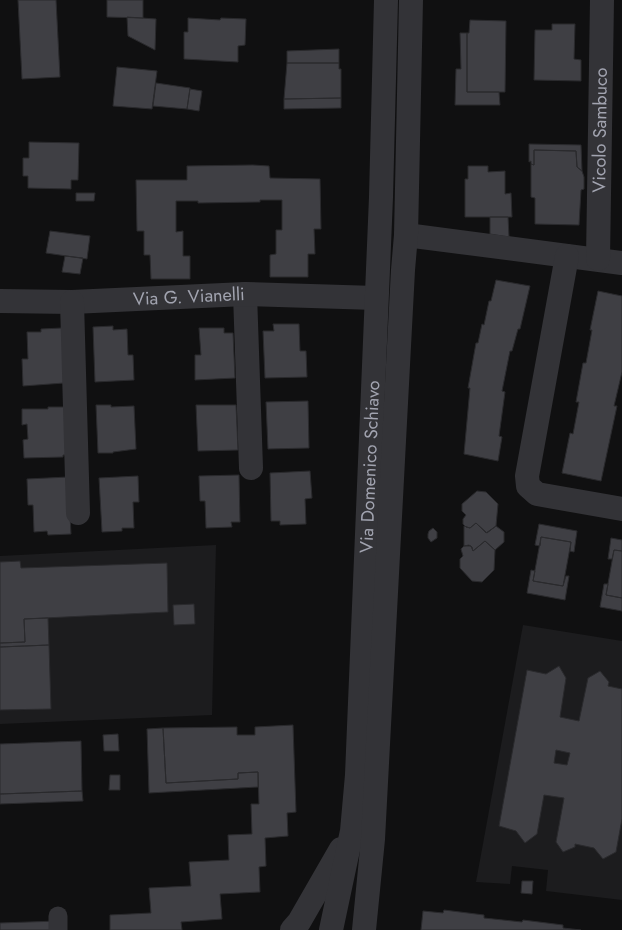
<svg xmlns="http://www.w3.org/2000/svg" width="622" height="930" viewBox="0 0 622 930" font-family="Jost,sans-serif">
<rect width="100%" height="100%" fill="#101011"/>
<path fill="#1c1c1e" d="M216,545L212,715L0,724V556Z
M523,625L622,641V900L546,891L548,870L512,866L510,884L476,882Z"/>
<path fill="#3f3f44" stroke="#2a2a2d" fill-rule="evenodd" d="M18,0H56L60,77L22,79Z
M107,0H143V18L107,17Z
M127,17L156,19L155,50L128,36Z
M188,18L220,20L221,18L246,19L245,45L238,46V62L184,59V32H188Z
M470,20L506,21L505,92H467V33H469Z
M552,24H575L574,59L581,60V81L534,80L535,30H552Z
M460,33H467V92H499L500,105H455L456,69H461Z
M339,49V63H287V51Z
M287,63H339V69H341V98L284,99Z
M117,67L157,71L152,109L113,106Z
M156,83L190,88L187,109L153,106Z
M190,89L202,91L199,111L187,109Z
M341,98V108L284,109V99Z
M29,142L79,143L78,180H71V189L28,188V176H23V158H29Z
M529,144L581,145L582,171L577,167L576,151L534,150V165L531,164V161L529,162Z
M534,150L576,151L577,167L582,171L584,177V189L581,190L579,225L535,224V198L531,197V164L534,165Z
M253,165L269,166L270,178L320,179L321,229H314L315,254H308V277H270V255L276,254V230H282V200H260V202L198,203V201H176V232L183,231V256H190V279H151L150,255H144V231H137L136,180H187V166Z
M468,166H488V172L505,171V194L511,193L512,217H465V179H468Z
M76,193H95L94,201H76Z
M490,217H508L509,237L490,234Z
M50,231L90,236L87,259L46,253Z
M65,256L83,258L80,274L62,272Z
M496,280L530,286L520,329H518L512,351H510L502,391L505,392L499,436L502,437L498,461L464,454L470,388H468L476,343H478L482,324L484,325L489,301H491Z
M598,291L622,296V372L614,406H617L601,481L562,473L570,433L573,434L579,402H576L583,363H586L592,330H590Z
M273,324H299L300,351H306L307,377L265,378L263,331H274Z
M113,326V330L127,329L128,355H133L134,380L95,382L93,327Z
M62,328L64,383L23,386L22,359H28L27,332H41V329Z
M199,328H224V333H233L235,378L195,380V355H201Z
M308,401L309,448L268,449L266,402Z
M96,405H111V407L134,406L136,449L113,452V453H98Z
M196,405H236L238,450L198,451Z
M48,407H65L67,455H63V457L24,458L23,440L28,439L27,424L22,425V409H48Z
M310,471L312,498L305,499L306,524L280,525V521H271L270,473Z
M239,475L240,522H231L232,527L206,528L205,501H200L199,476Z
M138,476L139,502H133L134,528H122V531L102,532L99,478Z
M68,477L71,534L48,535L47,531L34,532L33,505H28L27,479Z
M477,491L486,492L498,504L496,526L487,533L476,523L470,528L466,527L463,524V519L466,515L462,511V504Z
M476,523L486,533L496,526L504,532V542L495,550L485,541L473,551L471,546H464V526L470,528Z
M539,524L577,531L574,552L570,551L571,542L541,537L540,546L535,545Z
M433,528L437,532V538L431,542L428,538V534L429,531Z
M541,537L571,542L563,586L533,581Z
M611,538L622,540V551L614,550L612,559H608Z
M485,541L495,550L494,570L482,582L472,581L460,568V559L463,556L461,549L464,546L469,545L472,547L473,551Z
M614,550L622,551V598L606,595Z
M20,561L21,568L167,563L168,612L24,619L25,642L0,643V562Z
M531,570L535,571L533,581L563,586L566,576H569L565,600L527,593Z
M604,584H608L606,595L622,598V611L600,607Z
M194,604L195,624L174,625L173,605Z
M48,618L49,645L0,647V643L25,642L24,619Z
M49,645L51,709L0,710V647Z
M559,666L566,678L560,717L579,721L588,678L600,671L609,682L608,686L622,689V819L616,852L603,859L594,848L575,844V847L563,852L556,842L564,798L544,795L537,834L525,843L516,831L499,826L527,670L546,674ZM556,750L570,753L567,765L554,763Z
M293,725L296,812L287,813L288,836L265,838L266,866L259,867L260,892L220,894L222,919L181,922L182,930H110V915L151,913L149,888L191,886L189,862L229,860L228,835L252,834L251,804H259L258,772L238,773V779L166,783L163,728L237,727V735H255V727Z
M163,728L166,783L238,779V773L258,772V787L149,793L147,729Z
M118,734L119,751H104L103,735Z
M81,741L82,791L0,794V744Z
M110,775H120V790H109Z
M82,791L83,801L0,804V794Z
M522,881H533L532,894L521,893Z
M444,910L484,915V918L522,922L523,920L563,925V928L581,930H421L423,911L443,913Z
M57,921L56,930H0V923Z"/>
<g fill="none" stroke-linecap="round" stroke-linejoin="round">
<path stroke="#333337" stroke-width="19" d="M58,916V930"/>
<g stroke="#333337" stroke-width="24">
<path d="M406,235L622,263"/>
<path d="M567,256L527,476L528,486L537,494L622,509"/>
<path id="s1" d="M598,259L602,0"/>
<path d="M245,294L251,468"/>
<path id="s2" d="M0,301L72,302L245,294L376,298"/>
<path d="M72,302L78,513"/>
<path d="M292,930L299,922L341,849"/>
<path id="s3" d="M331,930L352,831L357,775L381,197L386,0"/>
<path d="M364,930L373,839L403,270L406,235L411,0"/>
</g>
</g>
<g text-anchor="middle" stroke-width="5" stroke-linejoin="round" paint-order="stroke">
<g font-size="18" fill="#a2a4b0" stroke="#0b0b0c">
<text dy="6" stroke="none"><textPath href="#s1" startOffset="129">Vicolo Sambuco</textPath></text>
<text dy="6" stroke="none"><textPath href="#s2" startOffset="189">Via G. Vianelli</textPath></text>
<text dy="6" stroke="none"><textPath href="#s3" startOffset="466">Via Domenico Schiavo</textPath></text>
</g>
</g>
</svg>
